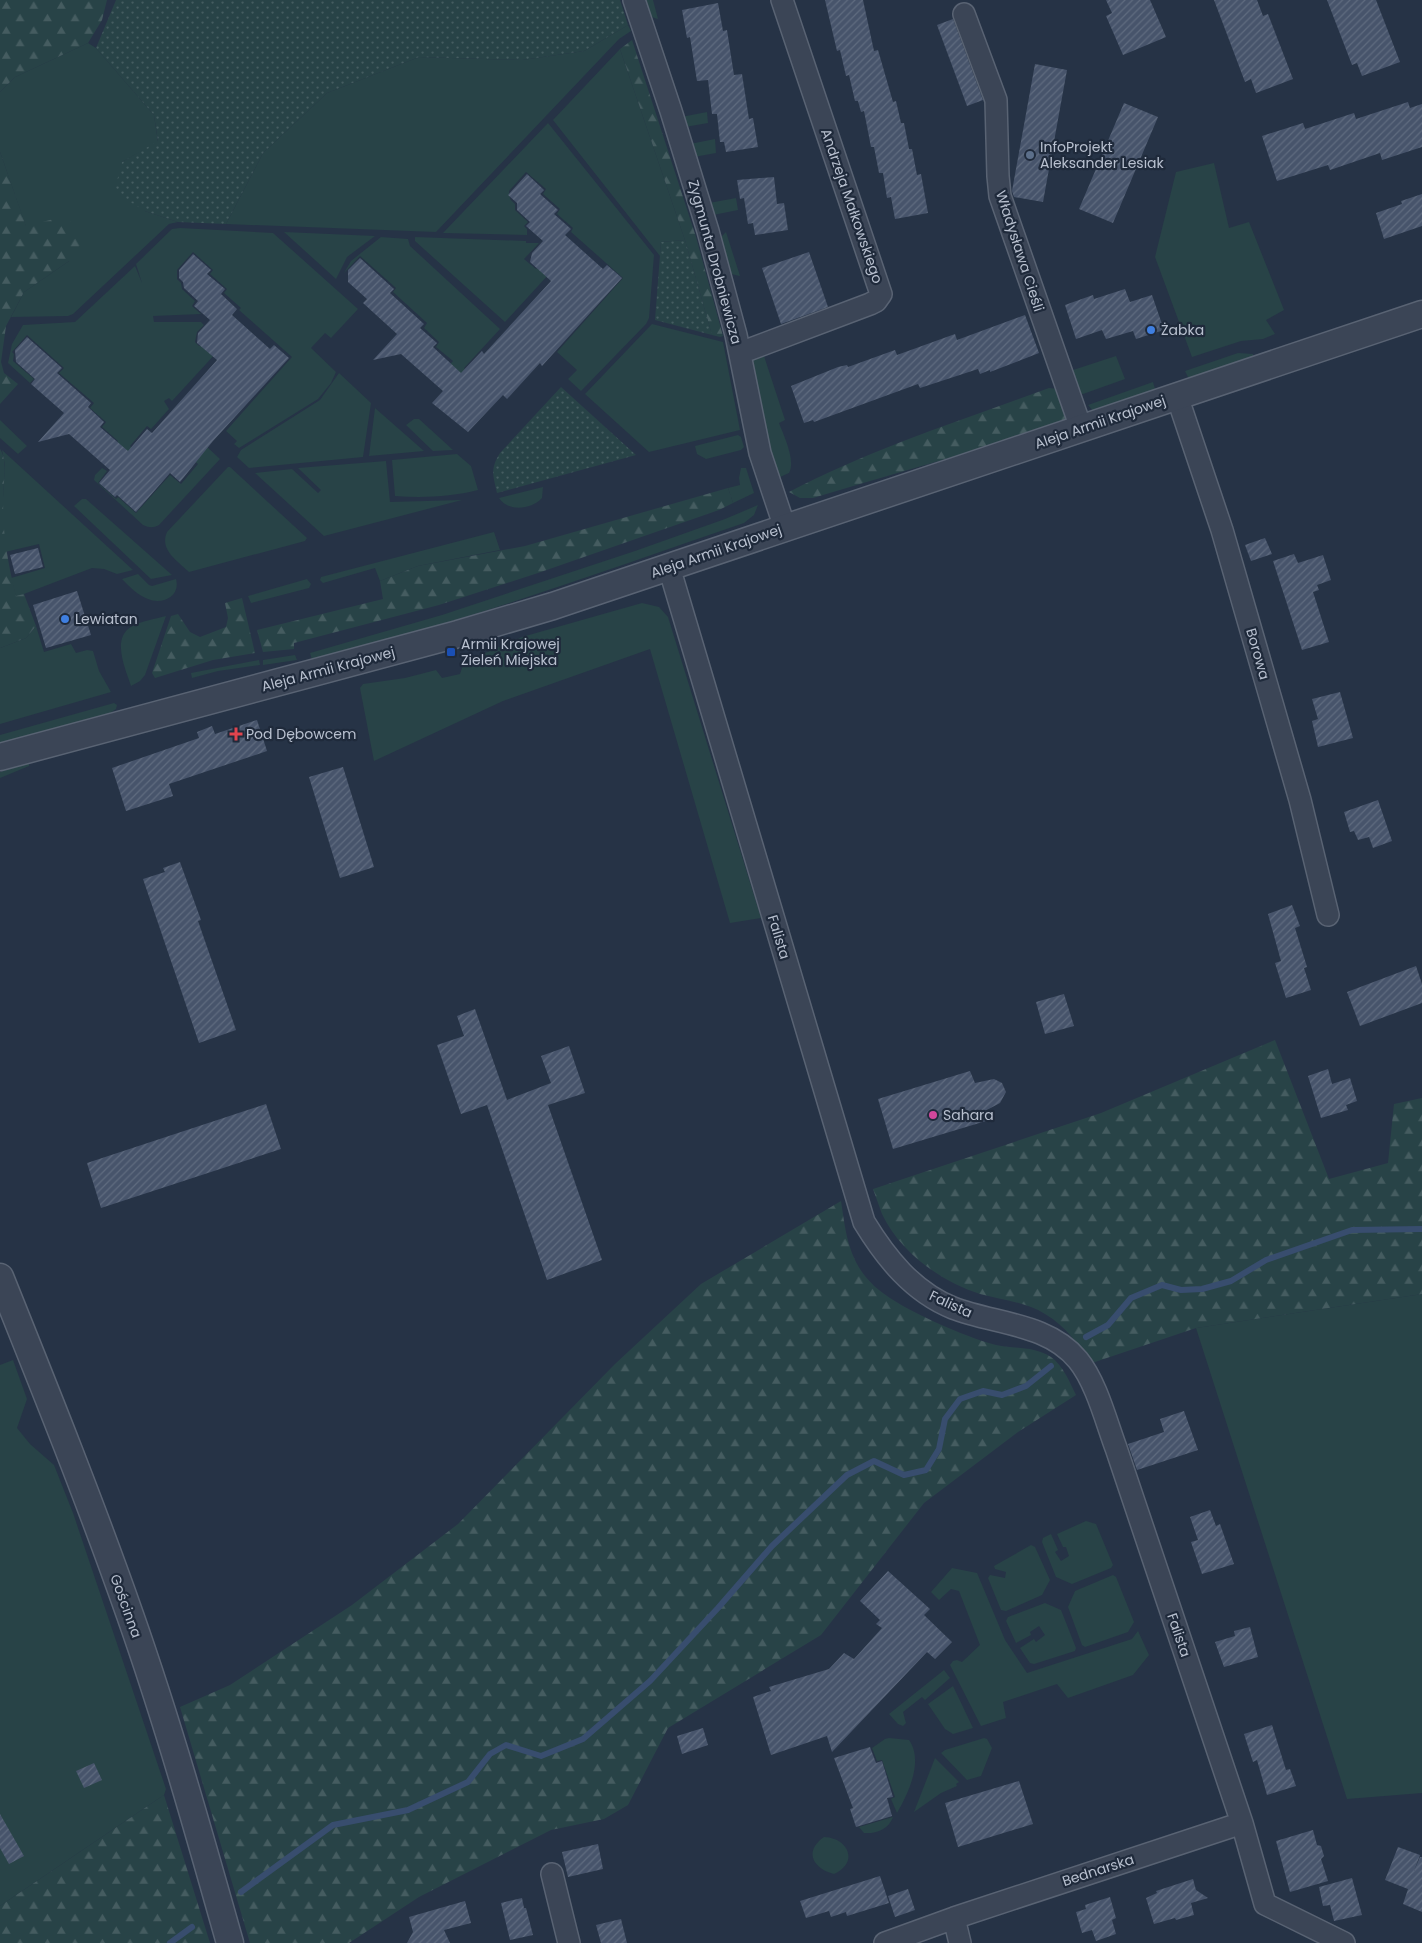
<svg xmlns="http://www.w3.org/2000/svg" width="1422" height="1943" viewBox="0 0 1422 1943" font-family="Poppins,sans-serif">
<defs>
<pattern id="forest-firs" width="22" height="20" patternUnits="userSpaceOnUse" patternTransform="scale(1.25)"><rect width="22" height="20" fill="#284347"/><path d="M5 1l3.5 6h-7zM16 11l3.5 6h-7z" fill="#455c60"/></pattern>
<pattern id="park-dots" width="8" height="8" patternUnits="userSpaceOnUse" patternTransform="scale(1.25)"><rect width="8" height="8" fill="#284347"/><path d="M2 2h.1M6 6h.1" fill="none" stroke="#455c60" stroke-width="1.8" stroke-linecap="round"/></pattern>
<pattern id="building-hatch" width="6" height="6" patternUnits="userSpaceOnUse" patternTransform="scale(1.25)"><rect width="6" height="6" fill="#47546b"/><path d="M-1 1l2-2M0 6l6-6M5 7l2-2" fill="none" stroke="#5f6b7f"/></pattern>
</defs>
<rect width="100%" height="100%" fill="#263346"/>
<path fill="#284347" d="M642,0H653L658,19C648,17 645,9 642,0Z
M628,25L631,31L619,39L436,232L226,224L263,153L327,93L419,57L522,60L584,51Z
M88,43L96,48L154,115L158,142L122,162L145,211L178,222L169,224L73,314L68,316L11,317L24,292L69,261L43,223L26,227L0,152V92L15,77Z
M620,49L685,240L661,242L660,256L553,120Z
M707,112L708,123L685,127L681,117Z
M548,123L654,255L649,318L646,324L581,391L568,379L577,370L557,352L623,278L571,232L573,228L557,214L560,209L543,194L546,189L526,172L509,191L510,199L515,204V210L528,222L524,226L527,229V235L443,233Z
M715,139L716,153L694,157L690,144Z
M1214,163L1229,228L1249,222L1284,310L1266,320L1275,334L1263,339L1241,341L1192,357L1155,257L1176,172Z
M736,198L738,210L713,215L709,203Z
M180,228L273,233L358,309L331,338L325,333L311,348L336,372L331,383L318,399L239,448L234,444L237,441L226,431L292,357L239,310L241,308L224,293L227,289L210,274L213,270L193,252L177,270V279L181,283L182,289L195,301L192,306L201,314L153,316L154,322H201L204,325L197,332L195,342L199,346L208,343L217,352L172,401L169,398L164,401L169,409L151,429L147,426L130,446L134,450L126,458L114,447L118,441L102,427L106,422L90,408L94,403L59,373L64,368L27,335L12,352L14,354L13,361L34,379L30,383L8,363L12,344L23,325L75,322L135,266L142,283L136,264L172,229Z
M284,232L375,236L347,257L336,279Z
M726,232L740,276L731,274L721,237Z
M381,237L408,239L410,246L500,329L464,368L468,373L461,380L447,368L453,361L436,347L439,342L424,328L427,323L393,292L396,288L360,256L344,273L351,261Z
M415,237L526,241V243H539L524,259L536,269L548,257L549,274L505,322L415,241Z
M652,324L723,342L740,430L649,452L585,394Z
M762,350L785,420L779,423C784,436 796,461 789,473L780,477C763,465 755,378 751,354Z
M1238,353L1253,354V358L1189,379L1185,371Z
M1116,356L1125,379L1083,394L1080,393L1073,370Z
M339,373L371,403L363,457L249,468L237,457L241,450L320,400Z
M1153,382L1155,389L1152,392L1094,412L1088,405Z
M375,408L424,451L369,456Z
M414,419H419L453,450L433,451L406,425Z
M0,420L27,446L18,454L0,438Z
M738,435L741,437L744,447L741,450L706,459L697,454L695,446Z
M206,446L220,459L159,525C153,528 150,528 143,525L94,480L95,475L102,468L107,471L98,483L116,499L118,497L136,513L170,475L181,484L198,464L193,460Z
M2,450L133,570L117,574L104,569L92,568L16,597L11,578L45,568L39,544L5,552L2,513L5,465Z
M457,454L471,466L478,490C451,497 422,498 395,496L392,460Z
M386,461L390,502L462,500L324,536L255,473L292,469L318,493L321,490L298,468Z
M228,467H230L307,538L305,541L189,572C178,561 159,550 167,532Z
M741,468H746L754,493L733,503L728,488L740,485L739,478Z
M543,487L542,498C531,510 508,512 499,498Z
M82,499H86L172,575L151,579L74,506Z
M758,505L754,515L744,523C601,572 459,624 312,660L310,653L442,615L635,551L725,519Z
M494,532L500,550L418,566L380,581L375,568L323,583L320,580L321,577Z
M138,574L149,585L152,586L176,579C181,597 161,605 148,599C137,595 130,587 122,579Z
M307,579L311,584L309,588L251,603L248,596Z
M642,603L659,607L668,617L761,918L730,923L650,649L503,701L374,761L360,688L363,684L405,678L436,670L442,678L460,674L464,662L522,637Z
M166,616L145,675L140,681L131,686C126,670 111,639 131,627C140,621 155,619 166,616Z
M36,626L44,652L71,644L76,653L87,650L93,651L99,671L111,692L0,724V648L26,638Z
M295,655L297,660L263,665V660Z
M259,660L260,665L218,671L192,678L191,673Z
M114,703L117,705L116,709L107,715L0,744V735Z
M29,763V766L0,778V772Z
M1422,1294V1793L1347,1799L1196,1328Z
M13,1360L27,1399L17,1428L30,1444L54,1465L73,1513L166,1789L164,1795L0,1906V1365Z
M1086,1521L1096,1524L1113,1565L1111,1568L1072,1584L1056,1577L1042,1542L1043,1538L1051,1534L1058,1550L1055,1552L1061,1561L1069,1556L1066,1547H1063L1057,1534Z
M1031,1545L1035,1547L1050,1580L1042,1595L1006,1611L1001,1610L988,1578L990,1575L1005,1578L1006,1572L995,1569L994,1566Z
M952,1568L977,1573L1005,1640L1027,1673L1132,1639L1138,1631L1149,1655L1133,1675L1068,1698L1057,1684L1003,1702L1006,1718L981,1726L950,1665L953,1661L957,1660L962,1662L980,1645L959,1591L951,1589L939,1600L931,1592Z
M1113,1575L1116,1577L1134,1622L1128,1632L1085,1647L1082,1645L1068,1607L1075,1591Z
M1045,1603L1061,1610L1076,1648L1075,1651L1034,1664L1030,1663L1020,1648L1034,1639L1036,1642L1045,1635L1039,1626L1030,1632L1031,1635L1016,1643L1006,1621L1008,1617Z
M944,1670L950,1678L925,1700L922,1697L903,1712L906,1723L903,1726L898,1724L889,1714Z
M953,1686L973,1728L953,1734L945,1729L928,1704Z
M889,1738L909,1740C924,1761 908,1794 897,1813L891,1799L895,1797L882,1760L877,1761L872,1748L885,1739Z
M984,1738L987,1739L992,1748L981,1776L967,1780L941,1753L945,1750Z
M935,1758L959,1782L956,1784L957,1786L941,1793L914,1812Z
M893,1817C889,1829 876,1834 864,1833L859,1827Z
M824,1837C849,1838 859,1863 834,1874C812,1868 804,1851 824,1837Z"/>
<path fill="url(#forest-firs)" d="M0,0H107L102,20L88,43L15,77L0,92Z
M632,40L696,237L723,336L720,337L712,335L685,240L620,49Z
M0,152L26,226L66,216L85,238L69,261L24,292L6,326L1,362L4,373L18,384L0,404Z
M1049,388L1057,389L1070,414L1066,422C982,450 897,472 813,498H800L789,492C871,449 962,420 1049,388Z
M0,449C6,458 5,471 4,482C1,525 6,555 16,596L24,594L36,626L26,638L0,648Z
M728,488L733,503L719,510L538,573L439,605L294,643V649L263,652L257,630L383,599L380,581L418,566L525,546Z
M242,598L255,653L213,660L155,678L152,673L171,616L178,614L190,632L200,637L226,627L228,618L225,603Z
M1275,1040L1329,1179L1388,1163L1394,1104L1422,1098V1294L1196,1328L1092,1363C1078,1345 1066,1326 1045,1314C1026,1302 1002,1300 980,1294C940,1281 900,1252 882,1214C879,1206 876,1197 873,1189L1101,1113Z
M841,1201C844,1220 846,1242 855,1260C860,1271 870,1283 879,1290C903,1310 965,1337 996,1345C1014,1349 1034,1346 1051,1357C1063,1365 1070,1383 1076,1395L1018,1432L924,1503L821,1635L668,1728L628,1805L604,1819L551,1830L419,1897L349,1943H250L180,1707L230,1685L352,1605L458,1524L615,1364L701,1284Z
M164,1795L210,1943H0V1906Z"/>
<path fill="url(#park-dots)" d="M116,0H620L628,25L584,51L522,60L419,57L327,93L263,153L226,224L178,222L145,211L114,192L122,162L158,141L154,115L96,48Z
M685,240L712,335L655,320L661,242Z
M561,387L636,455L497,493C493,475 490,469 500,453Z"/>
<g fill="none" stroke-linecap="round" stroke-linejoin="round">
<path stroke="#384d6e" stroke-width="6" d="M1086,1337L1108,1325L1131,1298L1162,1285L1181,1290L1202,1289L1231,1281L1266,1260L1352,1230L1422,1229
M241,1892L333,1825L408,1810L468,1782L490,1754L506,1745L541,1756L583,1739L650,1681L718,1608L772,1546L847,1475L874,1461L904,1475L926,1470L939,1449L945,1419L960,1399L983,1391L1002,1395L1026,1386L1051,1366
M170,1943L192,1927"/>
</g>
<path fill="url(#building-hatch)" d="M825,0H863L874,51L878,50L893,102L896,101L901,123H904L909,149H912L917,175L921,174L928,213L895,219L891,197L887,198L883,173H879L874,147H871L864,111L861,112L858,101H855L849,75L846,76L840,50L837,51Z
M1106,0H1150L1166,37L1123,55L1106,16L1112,13Z
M1214,0H1257L1263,16L1268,14L1293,79L1256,93L1251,79L1245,82Z
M1327,0H1376L1400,62L1362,76L1357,63L1352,65Z
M718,3L723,31L727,30L734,75L742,74L749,119L753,118L758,147L726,152L724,142H720L717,114H712L708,80L697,81L690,37L687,38L682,10Z
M953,19L983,100L967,106L937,25Z
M1035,64L1067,70L1043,202L1014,197L1012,191Z
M1408,102L1410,108L1422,104V147L1382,160L1380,153L1330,170L1328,165L1277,181L1262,136L1303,123L1305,129L1354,113L1356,119Z
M1124,103L1158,117L1113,223L1079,209Z
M527,174L544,190L540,194L558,210L554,214L571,229L565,235L603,269L607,265L622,278L542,366L540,363L507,399L503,395L468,432L432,403L443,391L401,354L373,360L397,334L363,303L367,299L348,282V270L360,258L394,289L390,293L424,324L420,328L437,343L433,347L461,373L482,351L484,354L551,281L530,262L532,253L543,241L526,226L530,222L517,210V203L508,195Z
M774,177L777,204L784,203L788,230L755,235L753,223L748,224L744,198L740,199L737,180Z
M1422,194V226L1384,239L1376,213L1402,204L1401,201Z
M809,252L828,307L781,324L762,268Z
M193,254L211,270L207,274L225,289L221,294L237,309L232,315L270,349L274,345L289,358L213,441L180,482L170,473L136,512L117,495L115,497L99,483L110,470L69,434L38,442L64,413L31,384L35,379L16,362L15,350L27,337L62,368L57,373L91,403L88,407L104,422L100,427L128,451L147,429L152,433L217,360L197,343L198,333L210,320L194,306L198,301L184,288L183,282L179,278V270Z
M1125,289L1130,302L1152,295L1164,330L1136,339L1133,331L1106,339L1102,330L1076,339L1065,305L1093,295L1094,299Z
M1025,315L1039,353L990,372V370L980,374L978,369L920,388L918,384L814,422L813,420L804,423L791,386L838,367L847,365L848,367L895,350L897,355L955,334L957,340Z
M1265,538L1272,554L1251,561L1245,545Z
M38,548L43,567L15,574L10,555Z
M1294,554L1298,563L1323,555L1331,580L1317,585L1319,590L1313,592L1329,642L1302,650L1273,561Z
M77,591L91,635L46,648L33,605Z
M1340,692L1353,738L1318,747L1312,721L1318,719L1312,699Z
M257,720L267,751L169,784L173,796L126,811L112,768L199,738L197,732L212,726L215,734Z
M343,767L374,867L340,878L309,777Z
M1378,800L1392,841L1373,848L1369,837L1358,840L1354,831L1350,832L1344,812Z
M180,862L201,920L198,921L236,1030L199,1043L143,879L165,872L163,868Z
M1292,905L1300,926L1295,928L1307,967L1304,968L1311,990L1286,998L1275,963L1281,961L1268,914Z
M1416,966L1422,984V1003L1360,1026L1347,992Z
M1064,994L1074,1026L1045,1034L1036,1002Z
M475,1009L507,1100L551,1083L541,1056L569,1046L585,1093L548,1105L602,1260L547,1280L487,1105L461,1114L437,1045L464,1036L457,1016Z
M1328,1069L1332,1084L1350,1078L1357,1101L1346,1105L1348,1110L1321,1118L1308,1076Z
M970,1071L975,1083L994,1079L1002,1083L1006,1092L1000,1103L983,1112L986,1121L893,1149L878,1099Z
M266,1104L281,1149L101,1208L87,1163Z
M1184,1411L1198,1450L1137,1470L1128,1444L1164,1432L1160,1419Z
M1210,1510L1216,1526L1220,1524L1234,1564L1202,1574L1191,1542L1198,1540L1190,1517Z
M888,1571L930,1609L924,1615L952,1642L935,1659L927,1652L832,1752L827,1736L771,1755L753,1697L771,1691L769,1687L829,1669L844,1653L854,1659L882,1628L876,1624L880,1620L860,1601Z
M1250,1627L1258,1657L1224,1667L1215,1642L1235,1636L1234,1631Z
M1272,1725L1286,1770L1290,1769L1296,1786L1267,1795L1257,1760L1253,1762L1244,1734Z
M703,1728L708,1745L682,1754L677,1736Z
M870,1747L876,1763L882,1761L893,1797L887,1798L892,1816L856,1827L850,1809L853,1808L834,1758Z
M94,1763L102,1780L84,1788L76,1771Z
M1019,1781L1033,1824L958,1847L945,1803Z
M0,1814L24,1856L9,1864L0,1848Z
M1313,1830L1317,1845L1321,1846L1324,1856L1321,1859L1328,1881L1290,1892L1276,1841Z
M598,1844L603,1869L568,1877L562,1852Z
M1398,1847L1420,1855L1414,1871L1420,1857H1422V1912L1403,1904L1408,1889L1385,1880Z
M880,1876L889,1903L847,1916L846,1912L831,1917L829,1911L806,1918L800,1901Z
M1352,1878L1362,1915L1334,1921L1330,1905L1323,1906L1319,1887Z
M1193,1879L1196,1890L1208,1898L1191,1903L1194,1915L1176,1920L1175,1918L1154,1924L1146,1898L1157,1893L1156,1891Z
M908,1889L915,1910L895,1917L888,1896Z
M1110,1897L1116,1918L1112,1920L1116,1934L1096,1941L1092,1930L1082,1933L1076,1912L1086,1909L1085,1905Z
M522,1898L524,1908H526L533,1935L510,1940L501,1903Z
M465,1901L471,1923L444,1930L450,1943H407L413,1932L409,1917Z
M621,1919L627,1943H601L596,1925Z"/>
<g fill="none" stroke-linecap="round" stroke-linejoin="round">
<g stroke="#596373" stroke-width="24">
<path id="minor" d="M634,0L671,111L708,231L736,335L760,453L785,528
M964,14L996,100L998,176L1000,196L1081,428
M740,353L870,304L876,301L881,294L782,0
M1177,396L1222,530L1300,800L1328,915
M669,567L864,1222C886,1258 913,1292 953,1308C994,1324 1048,1323 1078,1360C1096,1382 1106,1421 1116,1448L1242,1823L1265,1904L1344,1943
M552,1874L569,1943
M885,1943L954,1918
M960,1943L954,1918L1242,1823"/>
</g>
<g stroke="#596373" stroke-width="29">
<path id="tertiary" d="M0,757L458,634L553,606L1422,314
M0,1277C45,1389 90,1501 130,1615C168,1723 199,1833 230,1943"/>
</g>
<use href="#minor" stroke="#3b4556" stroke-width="21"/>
<use href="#tertiary" stroke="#3b4556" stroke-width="26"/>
</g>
<circle fill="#5c6f8a" stroke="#1f2a3b" stroke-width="2" cx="1030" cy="155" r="5"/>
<g fill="#3f7fe0" stroke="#1f2a3b" stroke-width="2">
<circle cx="1151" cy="330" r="5"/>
<circle cx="65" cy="619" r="5"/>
</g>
<rect fill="#1a4fb4" stroke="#1f2a3b" stroke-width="2" x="446" y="647" width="10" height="10" rx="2.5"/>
<path fill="#e0444e" stroke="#1f2a3b" stroke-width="2" d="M233.5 726.5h5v5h5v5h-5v5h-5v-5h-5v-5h5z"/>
<circle fill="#d1479c" stroke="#1f2a3b" stroke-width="2" cx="933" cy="1115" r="5"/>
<g text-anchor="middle" stroke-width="4.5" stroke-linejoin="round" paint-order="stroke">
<g font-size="14" fill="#b8c0cf" stroke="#1f2a3b" text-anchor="start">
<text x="1040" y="152">InfoProjekt<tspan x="1040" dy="16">Aleksander Lesiak</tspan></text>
<text x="1161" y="335">Żabka</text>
<text x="75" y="624">Lewiatan</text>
<text x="461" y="649">Armii Krajowej<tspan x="461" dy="16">Zieleń Miejska</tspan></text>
<text x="246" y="739">Pod Dębowcem</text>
<text x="943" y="1120">Sahara</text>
</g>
<g font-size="14" fill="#b8c0cf" stroke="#1f2a3b">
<text transform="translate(852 206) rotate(71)" y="5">Andrzeja Małkowskiego</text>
<text transform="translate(1020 251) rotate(72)" y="5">Władysława Cieśli</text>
<text transform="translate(715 262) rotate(75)" y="5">Zygmunta Drobniewicza</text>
<text transform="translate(1100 422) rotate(-19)" y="5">Aleja Armii Krajowej</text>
<text transform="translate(716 551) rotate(-19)" y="5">Aleja Armii Krajowej</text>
<text transform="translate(1258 654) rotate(74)" y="5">Borowa</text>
<text transform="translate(328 669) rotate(-15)" y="5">Aleja Armii Krajowej</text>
<text transform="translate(779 937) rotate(73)" y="5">Falista</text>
<text transform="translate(951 1304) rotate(25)" y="5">Falista</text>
<text transform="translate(126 1606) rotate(70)" y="5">Gościnna</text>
<text transform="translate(1179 1635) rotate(71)" y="5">Falista</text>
<text transform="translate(1098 1870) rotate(-18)" y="5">Bednarska</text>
</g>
</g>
</svg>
